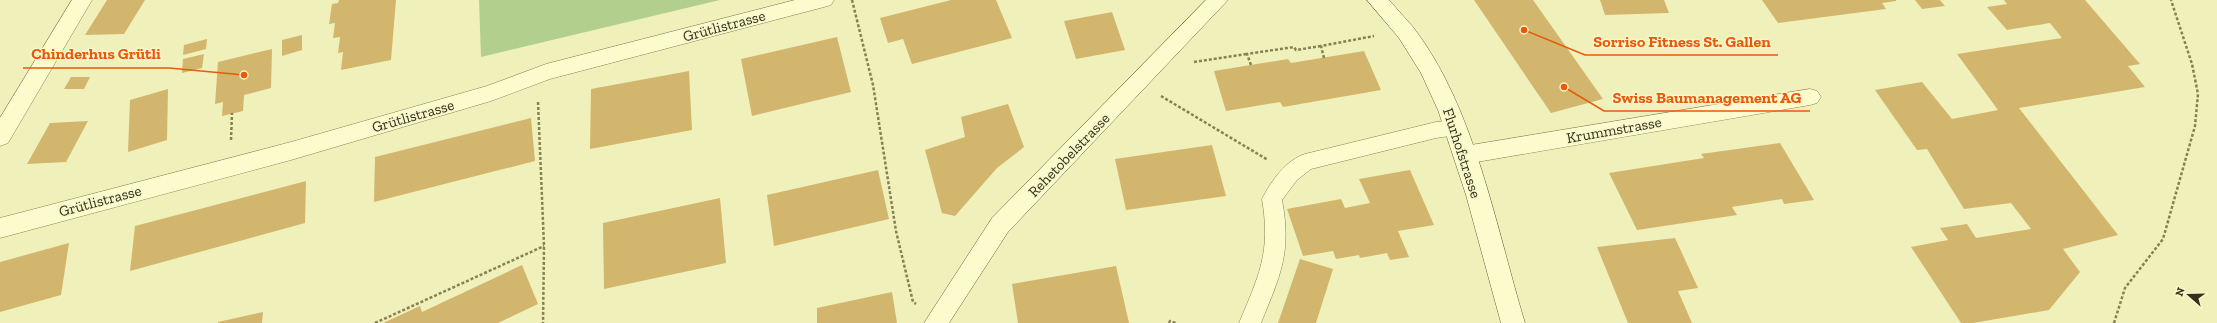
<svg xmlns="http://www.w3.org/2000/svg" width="2217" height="323" viewBox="0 0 2217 323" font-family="'Zilla Slab',serif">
<rect width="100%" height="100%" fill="#f0f0ba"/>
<path fill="#b3cf8e" d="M479,0H720L481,57Z"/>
<path fill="#d2b66d" d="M107,0H145L124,34L85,35Z
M339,0H396L391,60L341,70L343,52L338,53L340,37L333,38L335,23L329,24L332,4L338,3Z
M951,0H996L1012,38L912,64L903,39L888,43L880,18Z
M1474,0H1533L1603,99L1551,113Z
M1600,0H1664L1669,13L1605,15Z
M1762,0H1896V1L1882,3L1886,9L1778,23Z
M1915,0H1940L1945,6L1922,9Z
M2004,0H2085L2140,64L2128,66L2145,87L2019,108L2118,235L2063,249L2080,272L2049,310L1973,323H1961L1911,247L1948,240L1940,228L1967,224L1976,238L2031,229L2011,203L1964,209L1927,149L1917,150L1875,90L1922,82L1952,119L1998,110L1957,54L2062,38L2050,23L2007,30L1987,7L2007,4Z
M1112,12L1125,50L1076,59L1064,21Z
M302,35V50L282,56V40Z
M837,37L851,92L752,116L741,59Z
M207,39L206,49L183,55L184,45Z
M272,49L271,88L244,95L243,111L222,116L223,102L215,104L218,62Z
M1364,51L1381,90L1283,107L1280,102L1226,111L1214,71L1288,59L1291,63Z
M204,54L202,68L182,73L183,59Z
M689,71L692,130L590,149L591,89Z
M71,77H90L84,89H64Z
M168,89L167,140L128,152L130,100Z
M1008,104L1024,147L997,168L955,216L942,213L925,150L965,137L961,117Z
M531,118L535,161L374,202L375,157Z
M88,121L66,162L27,164L50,123Z
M1780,143L1814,200L1784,204L1782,199L1732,207L1737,215L1637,230L1609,173L1704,158L1701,154Z
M1212,145L1226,196L1126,210L1115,159Z
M878,170L889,219L774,246L767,195Z
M1410,170L1434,225L1398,231L1409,257L1390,260L1387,253L1360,258L1359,255L1336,259L1333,251L1303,256L1287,209L1341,199L1345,208L1370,203L1359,179Z
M306,181L305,223L130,271L135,226Z
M720,198L726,263L604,289L603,223Z
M1675,238L1698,288L1678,291L1692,323H1628L1597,247Z
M69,243L61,295L0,312V262Z
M1300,259L1333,269L1316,323H1278Z
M522,265L538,304L498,323H383L420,306L422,312Z
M1116,266L1129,323H1018L1012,284Z
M892,292L897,323H817V308Z
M263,312L262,323H218V322Z"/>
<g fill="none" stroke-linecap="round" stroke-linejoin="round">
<g stroke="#888053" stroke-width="1">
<path id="lane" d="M1456,120L1463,122L1466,128L1463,134L1436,138L1311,169L1297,180L1282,200C1292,253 1280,276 1261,323H1239C1259,275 1271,253 1262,199C1271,181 1286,160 1305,154L1436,122Z"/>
</g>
<g stroke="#888053" stroke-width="1">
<path id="street" d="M72,0H92L8,143L0,146V118Z
M795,0H834L831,5L824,7L550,79L491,101L291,160L0,238V218L291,142L487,86L546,64Z
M1810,89L1817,91L1821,97L1817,103L1810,105L1465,164L1457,161L1454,155L1457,149L1465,146Z"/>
</g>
<g stroke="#696037" stroke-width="1">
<path id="secondary" d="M1206,0H1228L1008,232L949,323H924L992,218Z
M1367,0H1389C1397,9 1405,18 1413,27C1475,107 1496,228 1525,323H1501L1466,195L1438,110L1421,73L1399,38Z"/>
</g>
<path stroke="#888053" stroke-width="2.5" stroke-dasharray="3 2" stroke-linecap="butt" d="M852,0L873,85L896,231L913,302L916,304
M1324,58L1321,46L1374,36
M1194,62L1247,54
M1251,65L1247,54L1294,47L1296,50L1321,46
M1161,96L1268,160
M538,102L544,246L543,323
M231,140L232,113
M375,323L544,246
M1169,323L1170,321L1176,323
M2114,323L2125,288L2163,239L2195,126L2198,94L2192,64L2171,0"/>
<use href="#lane" fill="#fbfbcd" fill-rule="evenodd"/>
<use href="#street" fill="#fbfbcd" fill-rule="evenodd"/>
<use href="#secondary" fill="#fbfbcd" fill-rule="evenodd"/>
</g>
<g text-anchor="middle" stroke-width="3" stroke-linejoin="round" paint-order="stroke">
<g font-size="15" fill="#36301a" stroke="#f6f7ca">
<text transform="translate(724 26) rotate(-15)" y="5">Grütlistrasse</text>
<text transform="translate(413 116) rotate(-16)" y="5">Grütlistrasse</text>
<text transform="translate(1614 130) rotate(-10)" y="5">Krummstrasse</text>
<text transform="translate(1462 153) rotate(72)" y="5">Flurhofstrasse</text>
<text transform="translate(1069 155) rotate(-46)" y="5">Rehetobelstrasse</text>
<text transform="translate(100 201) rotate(-15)" y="5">Grütlistrasse</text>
</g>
</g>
<path fill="none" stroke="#e8590c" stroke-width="1.5" d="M1524 30L1585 55H1778M244 75L169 68H23M1564 87L1604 111H1810"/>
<g fill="#e8590c" stroke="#f6f7ca" stroke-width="1.5">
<circle cx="1524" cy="30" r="4"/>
<circle cx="244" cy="75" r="4"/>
<circle cx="1564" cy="87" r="4"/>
</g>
<g font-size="16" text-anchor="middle" font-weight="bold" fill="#e8590c" stroke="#f6f7ca" stroke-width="3" stroke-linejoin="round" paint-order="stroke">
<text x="1682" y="47">Sorriso Fitness St. Gallen</text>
<text x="96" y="59">Chinderhus Grütli</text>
<text x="1707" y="103">Swiss Baumanagement AG</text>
</g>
<g transform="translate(2189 295) rotate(290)" stroke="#f6f7ca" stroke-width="3" paint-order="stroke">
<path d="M0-3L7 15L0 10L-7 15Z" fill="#36301a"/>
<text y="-6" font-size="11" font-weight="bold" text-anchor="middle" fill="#36301a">N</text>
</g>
</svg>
